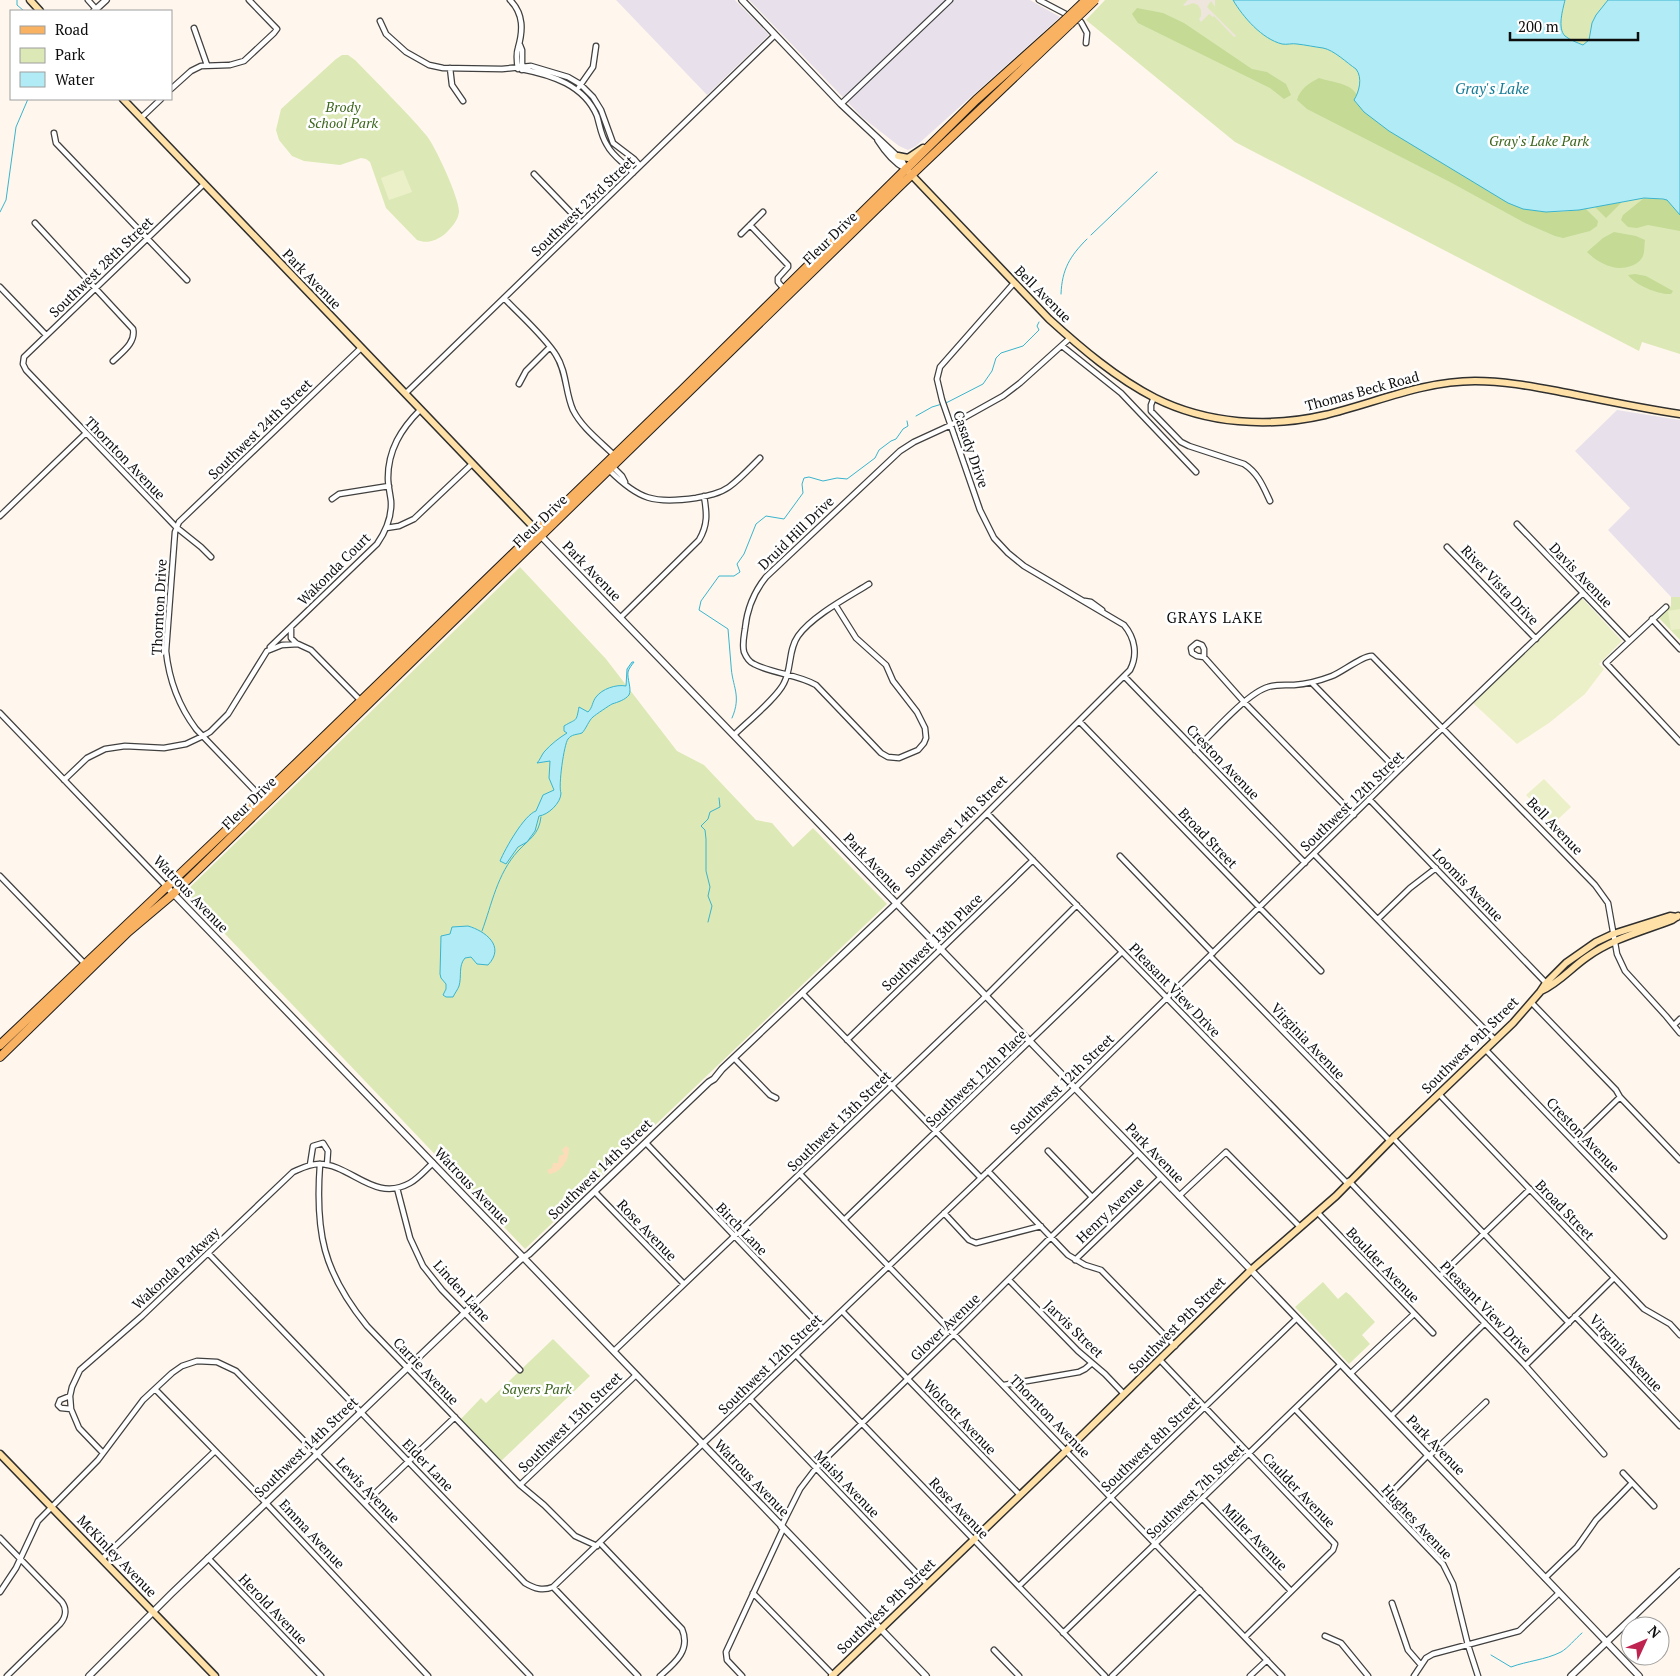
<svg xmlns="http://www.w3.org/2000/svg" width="1680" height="1676" viewBox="0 0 1680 1676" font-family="'PT Serif',serif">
<rect width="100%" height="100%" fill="#fff7ed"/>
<path fill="#e8e1ec" d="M616,0H735L769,35L707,95Z
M749,0H1030L1060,17L916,146L908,150L899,146L863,118Z
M1617,410L1680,420V597H1671L1608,530L1630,508L1575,451Z"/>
<path fill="#dce9b6" d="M1105,0H1680V354L1642,342L1639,351L1235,142L1086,20Z
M342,55H348L355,60C379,85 404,109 426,135C435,145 460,200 459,212C458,221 451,228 445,234C436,241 427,244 417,240L386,208L370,162L366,159L361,158L340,165L304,161L292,156L279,140L276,130L281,109L336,59Z
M520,567L606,659L677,751L704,765L756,820L772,823L793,847L813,828L887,904L525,1249L185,892Z
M1671,597H1680V640L1659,618L1671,606Z
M1323,1282L1338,1299L1346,1292L1350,1295L1375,1322L1362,1335L1370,1344L1349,1364L1295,1307Z
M553,1339L590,1376L499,1463L459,1421L481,1398L486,1403Z"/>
<path fill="#c4da95" d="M1137,8L1163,13L1184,23L1252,69L1267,72L1286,84L1291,95L1284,99L1270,88L1138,23L1132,14Z
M1319,78C1331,82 1351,83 1357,95L1354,100L1356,103L1389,131L1465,175C1472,181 1479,185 1487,190C1524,212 1544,216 1586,209L1598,221L1597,226L1590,231L1563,238L1555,236L1525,223L1450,182L1307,109L1297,100C1300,89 1309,83 1319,78Z
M1644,198L1667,200L1680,215V231L1648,225L1637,228L1628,227L1621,220L1623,215Z
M1622,202L1606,218L1595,207Z
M1614,232L1636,236L1645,240C1644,245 1645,251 1643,256C1640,262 1636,264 1631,266C1615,272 1598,263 1587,252L1603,238Z
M1635,274L1646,276L1673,291L1671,294C1659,295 1635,285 1628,275Z"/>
<path fill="#fbddb9" d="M566,1146L569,1148C569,1160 561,1173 549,1174L547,1170L552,1168L553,1163H558L559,1156L564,1154L562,1150Z"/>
<path fill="#ecf0c8" d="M403,170L412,192L389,200L381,178Z
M1582,598L1622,641L1599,664L1604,669L1585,694L1549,723L1517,744L1473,703Z
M1680,609V629L1671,630L1668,611Z
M1544,779L1571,807L1553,824L1526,795Z"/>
<path fill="#eee5dc" d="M1188,0H1215V7L1211,1L1207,7L1236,36L1234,37L1214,16L1213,17L1209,14L1201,22L1199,19L1201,16V10L1198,5L1193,3L1185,6L1183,5Z"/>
<path fill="#b1ecf6" stroke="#38b4ce" d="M1233,0H1565C1563,9 1557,28 1565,36C1570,40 1578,43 1583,45L1589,40L1592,23L1596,15L1608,0H1680V215L1667,200L1663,199L1644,198L1579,210L1546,212L1523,209L1508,203L1389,131L1364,112L1354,100C1359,92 1363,78 1356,69C1347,63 1334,50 1323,48C1315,47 1306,45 1297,44C1292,43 1287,45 1282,44C1262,39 1243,17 1233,0Z
M632,662H634C632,665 629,668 628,672C627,679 632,689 629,695C625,700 618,702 612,704C610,705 595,715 593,717C589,720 586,729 582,733C576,735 572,734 568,739C564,744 558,787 561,793C561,803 548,815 539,816L535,831L527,842L518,847L506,864L500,861C505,849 524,815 536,811L543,795L554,790L549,778L550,761L537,763C540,760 541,756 544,752C551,744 559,738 567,733L564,731V726C577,718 576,723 579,707L588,712C593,707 592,702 596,697C602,689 616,684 626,686L627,669Z
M468,926C485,931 506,946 488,965L477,964L471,957L465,958C458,966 462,976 459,986C458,989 455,993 453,997H446L443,995L446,989V984L441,978L440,974L441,936L450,934L452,927Z"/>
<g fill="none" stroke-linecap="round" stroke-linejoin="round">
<path stroke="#38b4ce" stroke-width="1" d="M17,0V5L24,11
M0,212L6,200L16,127L28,99
M1091,235L1157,172
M1061,294C1062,269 1070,256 1087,239
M946,403L983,384L992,371L996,358L1001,353L1023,346L1039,330L1037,326L1039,322
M916,416L932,407L942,404
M732,718C742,695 732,687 731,665C730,653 729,641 728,629L699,610L701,601L719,576H734L740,572L737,564L744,554L756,524L766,516L784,519L803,493L802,484L804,478L809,477L823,481L837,478L847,479L875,458L879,450L891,441L896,439L903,429L908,426L907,421
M708,922L712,906L708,896L710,887L706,871V839L705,830L701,826L708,819L710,812L720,807L719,798
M482,931C492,904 497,874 518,851C529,839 539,835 541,817
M1491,1655L1511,1667C1527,1661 1545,1660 1561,1652C1568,1648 1575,1639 1582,1633"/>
<g stroke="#404040" stroke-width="7">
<path id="minor" d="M88,0L96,9
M510,0C524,14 523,31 518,48C516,54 517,63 518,69
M1039,0L1081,22L1087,33L1086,43
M380,21L386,34L406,52L429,65L443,68L502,69L531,66L568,77L580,84L593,97L601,110L613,143L634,159L640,166
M194,28L207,65
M520,45L522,50V70
M450,68L452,85L463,101
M521,69C552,75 584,85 597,116C600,126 601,136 607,145C613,157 625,163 633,173
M579,87L593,67L596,46
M171,89L191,71L201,66L230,65L244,61L274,33L277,29L249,0
M841,104L950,0
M141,118L161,99
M54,133L56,143L187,280
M534,174L581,223
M204,184L24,357L23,364L26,370L176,527L201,547L211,557
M35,223L133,329C136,343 122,352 113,361
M750,225L788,265V267L778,278V282L785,290
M741,234L763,212
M0,287L46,335
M504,298C520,315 545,337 556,355C567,372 565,392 573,410C582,428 601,442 615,456
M1062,346L1121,393L1196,472
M519,384L526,371L550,347
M406,393L775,35
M1154,397L1151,405V411L1181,442L1189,446L1244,464C1258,473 1263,486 1270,501
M611,465L622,476L625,482
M609,470C639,500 654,504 696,498C707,496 719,494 729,487C740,479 750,468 760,458
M332,499L339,494L389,486
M0,516L86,433
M1517,524L1629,641
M386,528L399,526L414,519L472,464
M1447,547L1536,639
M1085,601L1091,602L1102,610
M836,606L856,638L886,665L893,681L917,712L925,728L926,738L924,743L918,750L899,758L888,757L881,753L816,685C797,674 773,674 754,664C749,662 746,657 744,652C742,645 744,636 745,629C747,609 753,593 766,577L900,451L914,442L951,425L1003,396L1020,383L1070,338
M1666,607L1606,663L1680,742
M620,618L699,540C708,525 707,513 704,496
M1652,619L1680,649
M291,627V638L297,644
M1197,643L1202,645L1204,649V657L1197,656L1192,653L1191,648Z
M270,647L377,544C386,531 392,517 391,501C390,493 388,485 388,478C388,450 401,429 420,410
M1204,657L1244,702L1354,815
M1124,676L1305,863
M1312,683L1398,771
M0,713L166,886
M1079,721L1321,971
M734,735C746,723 777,698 784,683C792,668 788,650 798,636C812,616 848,597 869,584
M1195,750C1212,734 1247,693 1268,687C1277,684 1285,685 1294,685C1308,684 1319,681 1332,676C1342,672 1364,655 1372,656L1595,885L1608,903L1617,954L1625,971L1666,1016L1680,1033
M64,780L87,758L105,749L125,746L164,748L186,744L203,736L210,732L228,714L267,651L282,645L298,644L311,650L361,701V703
M262,798L196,729C178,705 169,680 166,651L175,532L179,522L361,348
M1369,799L1547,984
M987,813L1347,1183
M1314,854L1495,1040
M1120,856L1213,953
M0,876L86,965
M896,904L1130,670C1138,655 1135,638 1124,625L1024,566L1008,553L994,538L980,510L942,400L937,379L940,367L1014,283
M1378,919L1410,888L1436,868
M1210,956L1390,1141
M802,993L981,1178
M1531,1002L1616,1090L1620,1097L1680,1160
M1674,1025L1680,1019
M847,1040L1033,860
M1485,1049L1664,1236
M734,1058L770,1095L776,1098
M1439,1094L1644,1309L1670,1324L1680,1335
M1393,1138L1569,1323
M1574,1142L1620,1097
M646,1143L823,1329
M1048,1151L1092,1197
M320,1164C315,1232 323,1272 367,1326L520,1485L544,1505L575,1536L597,1546
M310,1165L313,1146L323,1143L328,1151L327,1165
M988,1171L1068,1255L1085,1265L1101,1270L1175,1346
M800,1174L1282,1676
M1349,1181L1524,1364L1604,1454
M397,1188L410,1238L423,1266L442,1290L520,1370
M595,1192L684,1284
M1179,1196L1226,1152L1300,1227
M944,1213L969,1240L976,1243L1041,1226
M1318,1213L1433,1333
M844,1220L1122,952
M208,1253L525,1583C535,1589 543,1591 553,1587L638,1676
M1075,1260L1161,1177
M1440,1276L1530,1189
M1009,1280L1078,1351L1105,1374L1124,1394
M842,1311L1020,1495
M1575,1316L1680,1426
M614,1351L987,995L1077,905
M796,1355L1105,1676
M1160,1360L1335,1544L1333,1550L1245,1637
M1526,1365L1614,1278
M1350,1374L1414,1314
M1004,1385L1079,1372L1085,1369L1092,1363
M155,1389L266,1503L428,1676
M70,1396L60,1400L58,1405L61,1408L71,1409
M750,1399L927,1584
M1295,1409L1443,1564L1453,1584L1468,1645L1478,1676
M1391,1416L1485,1323
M103,1453L79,1428L71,1409L70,1396L72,1387L80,1370L142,1316L293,1172C302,1168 309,1164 319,1164C351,1164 374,1203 410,1183C419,1178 425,1170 433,1163
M1429,1456L1486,1402
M1623,1473L1654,1506
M520,1485L636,1375
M1203,1499L1291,1591
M1383,1501L1428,1455
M365,1503L455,1417
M781,1527L800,1489L816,1468L954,1334L1051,1237L1138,1153
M0,1538L62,1602C67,1609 66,1617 60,1624L7,1676
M600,1543L682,1629C691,1650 675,1663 660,1676
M208,1558L321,1676
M102,1559L215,1451
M1545,1578L1577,1547L1596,1520L1632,1483
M1019,1586L1297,1318
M553,1587L1075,1088L1398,771L1583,593
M0,1592L16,1568L38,1521L98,1460L143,1400L172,1373L182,1366L197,1361L217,1362L236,1371L317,1454L530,1676
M753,1593L833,1675
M1392,1603L1408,1650L1421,1665
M1063,1633L1341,1364
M1325,1636L1341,1643L1368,1676
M994,1650L1019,1676
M742,1676L727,1660L726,1652L783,1529
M1112,1676L1200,1590
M1250,1676L1267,1660
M1414,1676L1426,1658L1433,1654L1519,1631L1559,1593"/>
</g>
<g stroke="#404040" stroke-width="8">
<path id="tertiary" d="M742,0L841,104L902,161L905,168
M94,11L106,0
M878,140C885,151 894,162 905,168
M541,536L1251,1270L1639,1676
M166,886L926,1676
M89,1676L171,1594L520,1260L529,1254L709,1082L714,1079L722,1069L896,904
M1571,1676L1680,1572"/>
</g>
<g stroke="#2f2f2f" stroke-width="9">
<path id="secondary" d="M30,0L40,11
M123,99L539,533
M898,156L908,158L923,148
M905,168L1049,319C1081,348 1116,378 1155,398C1207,424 1269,428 1325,415C1375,403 1423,381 1475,381C1503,381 1530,386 1557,391C1598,399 1639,408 1680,414
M1541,991C1559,983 1571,968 1587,957C1612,939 1643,931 1672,920L1678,916
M0,1454L215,1676
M832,1676L1067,1450L1251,1270L1336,1196L1393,1138L1513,1023L1540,992L1546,983L1566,963L1596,942L1613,934L1670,916L1677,917"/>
</g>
<g stroke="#1e1e1e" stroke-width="10">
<path id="primary" d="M0,1045L275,784L681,391L976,100L1064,21
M0,1057L128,932L173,894L902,184L1070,24"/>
</g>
<use href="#minor" stroke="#fff" stroke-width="4.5"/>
<use href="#tertiary" stroke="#fff" stroke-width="5.5"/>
<use href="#secondary" stroke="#ffe1a8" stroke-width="6"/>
<use href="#primary" stroke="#f9b262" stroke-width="8"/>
<g stroke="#1e1e1e" stroke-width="10" stroke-linecap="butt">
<path id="primary-bridge" d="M1064,21L1086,0
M1070,24L1095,0"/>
</g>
<use href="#primary-bridge" stroke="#f9b262" stroke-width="8"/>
</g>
<g text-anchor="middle" stroke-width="5" stroke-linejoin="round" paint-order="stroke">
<g font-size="14" font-style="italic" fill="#3c651d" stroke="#fff">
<text x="343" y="112">Brody<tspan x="343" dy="16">School Park</tspan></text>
<text x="1539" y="146">Gray's Lake Park</text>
<text x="537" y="1394">Sayers Park</text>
</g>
<g font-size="14" fill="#0d0d0d" stroke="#fff">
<text transform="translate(583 206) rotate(-44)" y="5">Southwest 23rd Street</text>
<text transform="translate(830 238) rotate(-44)" y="5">Fleur Drive</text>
<text transform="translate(101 267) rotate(-44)" y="5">Southwest 28th Street</text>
<text transform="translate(312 279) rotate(46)" y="5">Park Avenue</text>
<text transform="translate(1043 294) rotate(45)" y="5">Bell Avenue</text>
<text transform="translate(1362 391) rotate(-15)" y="5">Thomas Beck Road</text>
<text transform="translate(260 429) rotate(-44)" y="5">Southwest 24th Street</text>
<text transform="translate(971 449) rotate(71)" y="5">Casady Drive</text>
<text transform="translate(125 458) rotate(46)" y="5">Thornton Avenue</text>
<text transform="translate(540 521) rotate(-44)" y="5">Fleur Drive</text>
<text transform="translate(796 533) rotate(-44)" y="5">Druid Hill Drive</text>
<text transform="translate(334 569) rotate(-45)" y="5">Wakonda Court</text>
<text transform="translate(592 571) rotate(46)" y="5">Park Avenue</text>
<text transform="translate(1581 575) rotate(46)" y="5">Davis Avenue</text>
<text transform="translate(1500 585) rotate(46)" y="5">River Vista Drive</text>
<text transform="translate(159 607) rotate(-87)" y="5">Thornton Drive</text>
<text transform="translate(1223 762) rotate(46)" y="5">Creston Avenue</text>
<text transform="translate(1352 801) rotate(-44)" y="5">Southwest 12th Street</text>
<text transform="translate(249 803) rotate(-44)" y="5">Fleur Drive</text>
<text transform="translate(956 826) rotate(-45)" y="5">Southwest 14th Street</text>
<text transform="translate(1555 826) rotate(46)" y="5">Bell Avenue</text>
<text transform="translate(1208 838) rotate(46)" y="5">Broad Street</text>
<text transform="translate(873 863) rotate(46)" y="5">Park Avenue</text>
<text transform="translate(1468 885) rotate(46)" y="5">Loomis Avenue</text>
<text transform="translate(191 894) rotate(46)" y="5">Watrous Avenue</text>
<text transform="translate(932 942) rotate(-44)" y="5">Southwest 13th Place</text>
<text transform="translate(1175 990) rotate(46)" y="5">Pleasant View Drive</text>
<text transform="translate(1308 1041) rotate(46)" y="5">Virginia Avenue</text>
<text transform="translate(1470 1045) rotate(-45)" y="5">Southwest 9th Street</text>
<text transform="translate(976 1078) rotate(-44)" y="5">Southwest 12th Place</text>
<text transform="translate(1062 1084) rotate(-44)" y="5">Southwest 12th Street</text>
<text transform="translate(839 1121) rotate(-44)" y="5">Southwest 13th Street</text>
<text transform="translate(1583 1135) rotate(46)" y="5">Creston Avenue</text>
<text transform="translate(1155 1153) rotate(46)" y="5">Park Avenue</text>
<text transform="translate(600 1169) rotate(-44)" y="5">Southwest 14th Street</text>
<text transform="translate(472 1186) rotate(46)" y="5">Watrous Avenue</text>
<text transform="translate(1110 1210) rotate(-44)" y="5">Henry Avenue</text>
<text transform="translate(1565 1210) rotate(46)" y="5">Broad Street</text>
<text transform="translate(742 1229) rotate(46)" y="5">Birch Lane</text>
<text transform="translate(647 1230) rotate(46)" y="5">Rose Avenue</text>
<text transform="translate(1383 1265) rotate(46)" y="5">Boulder Avenue</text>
<text transform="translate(176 1268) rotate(-43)" y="5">Wakonda Parkway</text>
<text transform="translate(462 1291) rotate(48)" y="5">Linden Lane</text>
<text transform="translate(1486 1308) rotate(46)" y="5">Pleasant View Drive</text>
<text transform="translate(1177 1325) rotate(-45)" y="5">Southwest 9th Street</text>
<text transform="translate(945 1327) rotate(-44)" y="5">Glover Avenue</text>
<text transform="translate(1074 1329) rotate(44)" y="5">Jarvis Street</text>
<text transform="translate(1626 1353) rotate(47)" y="5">Virginia Avenue</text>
<text transform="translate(770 1364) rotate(-44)" y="5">Southwest 12th Street</text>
<text transform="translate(426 1371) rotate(46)" y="5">Carrie Avenue</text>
<text transform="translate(1050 1416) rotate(46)" y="5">Thornton Avenue</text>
<text transform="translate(960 1417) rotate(46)" y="5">Wolcott Avenue</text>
<text transform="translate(570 1422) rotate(-44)" y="5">Southwest 13th Street</text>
<text transform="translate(1150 1444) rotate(-44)" y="5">Southwest 8th Street</text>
<text transform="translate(1436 1445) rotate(46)" y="5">Park Avenue</text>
<text transform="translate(306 1447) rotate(-44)" y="5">Southwest 14th Street</text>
<text transform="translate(428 1465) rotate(46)" y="5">Elder Lane</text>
<text transform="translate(752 1478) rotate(46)" y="5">Watrous Avenue</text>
<text transform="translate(847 1484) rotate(46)" y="5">Maish Avenue</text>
<text transform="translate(368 1490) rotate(46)" y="5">Lewis Avenue</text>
<text transform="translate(1299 1490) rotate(46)" y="5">Caulder Avenue</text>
<text transform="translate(1195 1491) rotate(-44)" y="5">Southwest 7th Street</text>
<text transform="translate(959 1508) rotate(46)" y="5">Rose Avenue</text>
<text transform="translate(1417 1522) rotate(47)" y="5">Hughes Avenue</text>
<text transform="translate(312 1534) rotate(47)" y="5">Emma Avenue</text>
<text transform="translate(1255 1537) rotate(46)" y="5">Miller Avenue</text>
<text transform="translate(117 1556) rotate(46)" y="5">McKinley Avenue</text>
<text transform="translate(886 1606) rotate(-44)" y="5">Southwest 9th Street</text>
<text transform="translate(273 1609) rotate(46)" y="5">Herold Avenue</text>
</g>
<g font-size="15" font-style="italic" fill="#157d98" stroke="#fff">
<text x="1492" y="94">Gray's Lake</text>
</g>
<g font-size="15" letter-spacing="1" fill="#0d0d0d" stroke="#fff">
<text x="1215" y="623">GRAYS LAKE</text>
</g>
</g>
<rect x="10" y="10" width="162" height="90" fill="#ffffff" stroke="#9e9e9e"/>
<rect x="20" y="26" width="25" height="8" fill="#f9b262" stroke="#9e9e9e"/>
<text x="55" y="35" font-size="15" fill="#0d0d0d">Road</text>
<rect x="20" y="48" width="25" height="15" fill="#dce9b6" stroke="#9e9e9e"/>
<text x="55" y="60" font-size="15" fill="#0d0d0d">Park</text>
<rect x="20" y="72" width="25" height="15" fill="#b1ecf6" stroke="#9e9e9e"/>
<text x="55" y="85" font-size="15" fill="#0d0d0d">Water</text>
<g transform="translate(1645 1641) rotate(46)"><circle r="24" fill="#ffffff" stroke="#9e9e9e"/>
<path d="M0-4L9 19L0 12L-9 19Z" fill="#be244f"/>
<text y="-8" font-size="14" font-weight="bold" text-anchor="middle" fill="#0d0d0d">N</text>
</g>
<path d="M1510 32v8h128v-8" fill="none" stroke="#0d0d0d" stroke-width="2.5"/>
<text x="1518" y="32" font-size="15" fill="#0d0d0d" stroke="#ffffff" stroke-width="4" paint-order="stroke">200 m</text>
</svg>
